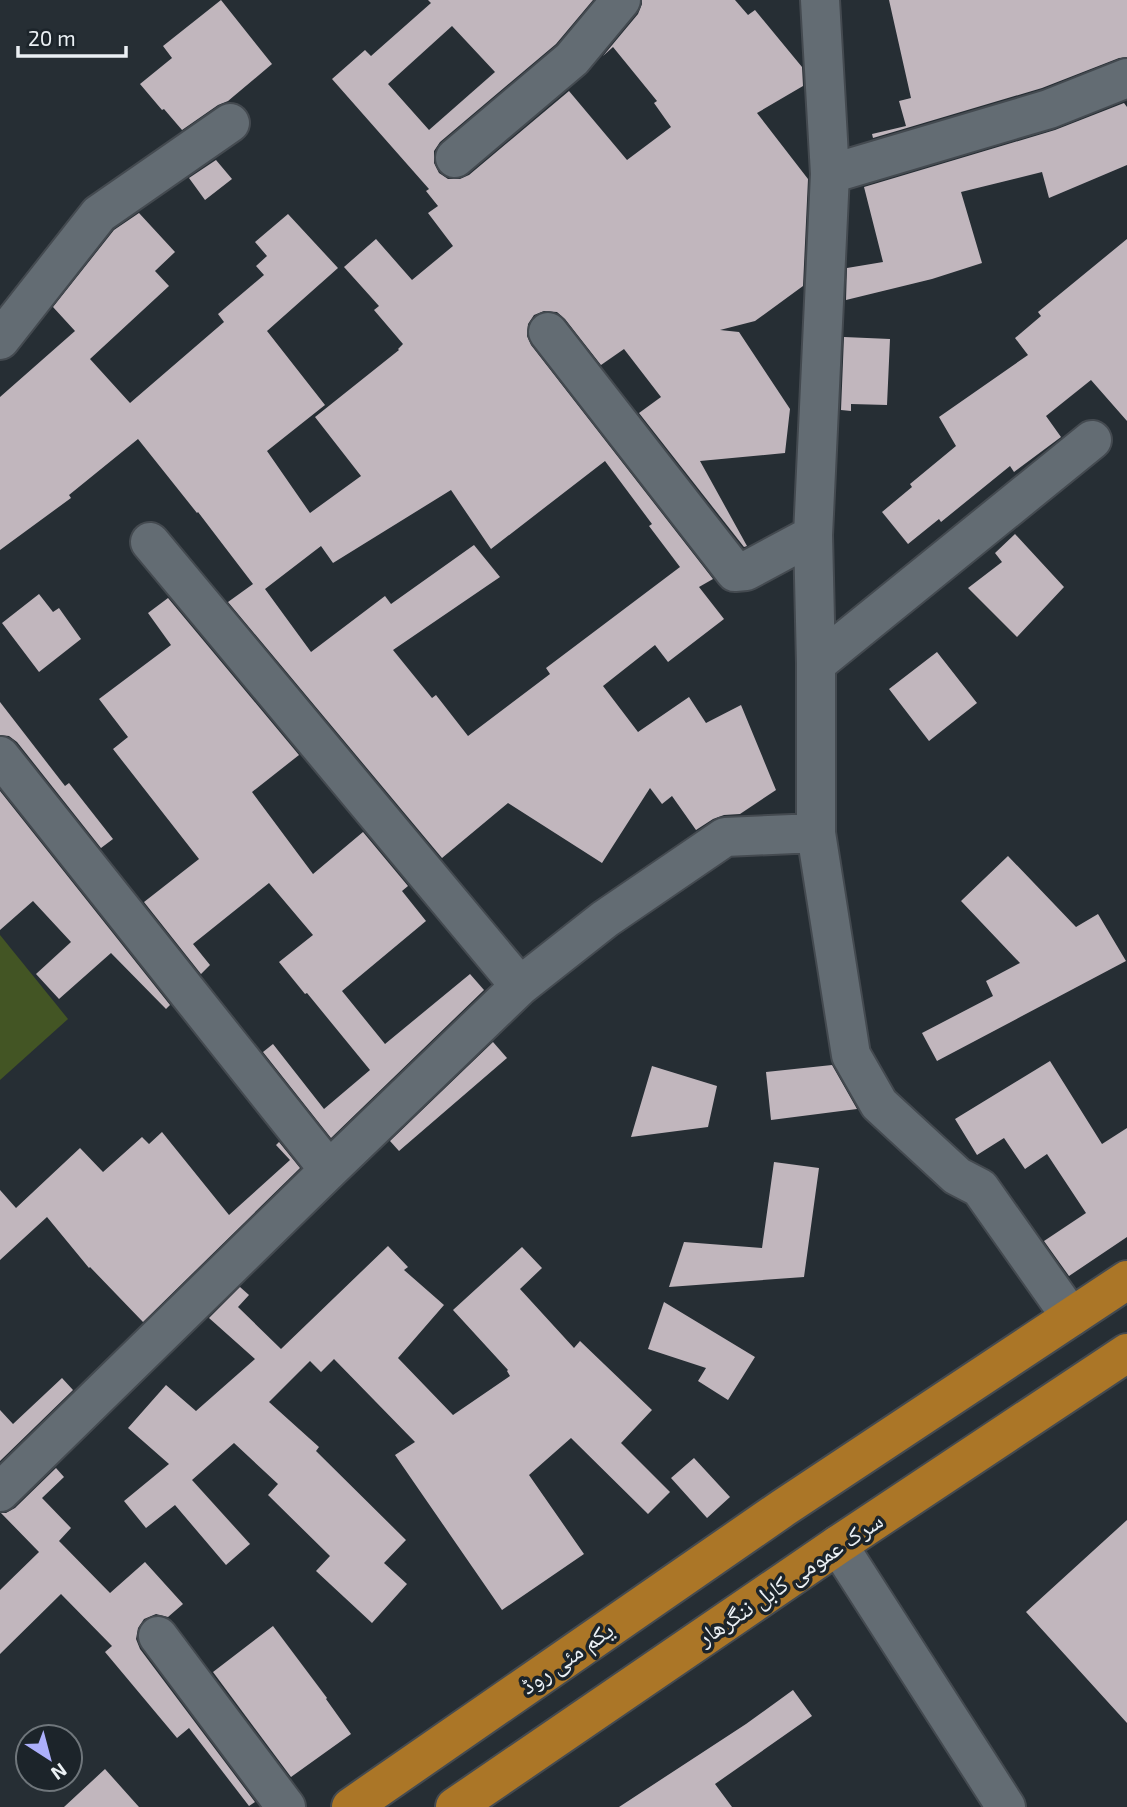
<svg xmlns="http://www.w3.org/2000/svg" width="1127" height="1807" viewBox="0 0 1127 1807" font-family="'Exo 2','Noto Naskh Arabic',sans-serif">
<rect width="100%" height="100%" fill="#262e34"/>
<path fill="#435524" d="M0,935L68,1019L0,1080Z"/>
<path fill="#c1b6bd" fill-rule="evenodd" d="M221,0L272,64L228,101L218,105L182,130L164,109L162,110L140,84L172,58L163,46Z
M428,0H593L556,44L440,142L434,151V163L439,173L448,179H460L469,175L569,91L627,160L671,127L654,103L657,101L613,47L603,56L638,14L642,4V0H735L748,15L755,10L802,67L803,86L757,113L808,179L803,286L755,321L720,330L739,332L790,409L785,453L700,461L747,546L744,547L639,413L661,397L624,349L601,365L565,319L557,312L544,311L534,315L528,324L527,336L531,345L713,579L699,587L724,619L668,662L655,645L603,686L638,732L689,697L706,723L741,705L776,790L740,814L724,815L713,819L696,830L672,796L662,804L650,788L602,863L508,803L442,858L228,602L253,584L198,512L197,513L138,439L69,495L71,498L0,550V397L75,331L53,307L114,230L139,213L175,252L155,271L169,286L90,359L130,403L224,322L218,314L264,275L256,266L267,256L255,242L288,214L338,268L267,331L325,405L267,451L310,513L361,476L315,417L399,350L398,349L403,344L374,310L379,306L344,267L376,239L412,280L453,246L428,213L438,206L426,191L429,189L332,79L365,50L371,56L431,3ZM452,26L495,72L429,130L388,84ZM605,461L652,524L649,526L680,567L546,668L550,674L468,736L436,695L432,698L393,650L500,577L474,545L391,604L385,596L311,652L265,589L321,546L333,563L451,490L491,549Z
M889,0H1127V57L1119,58L1042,88L873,138L872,134L906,126L899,101L911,98Z
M1124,103L1127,107V165L1049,198L1042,172L961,192L982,263L932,279L846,300L847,268L883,262L864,187L1055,130Z
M216,160L232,179L205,200L189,178Z
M1127,239V421L1091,380L1046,416L1061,437L1014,472L1010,466L941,522L939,519L908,544L882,512L912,487L910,484L956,446L939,417L1028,355L1015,338L1041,316L1038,312Z
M844,337L890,339L887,405L851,404V411L841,410Z
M1015,534L1064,587L1017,637L968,588L1002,562L995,553Z
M39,594L53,612L59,608L81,639L39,672L2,623Z
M168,598L299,755L252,792L313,874L363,832L408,886L402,891L426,921L342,991L385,1044L470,974L484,990L331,1138L263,1052L273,1044L324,1109L370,1070L307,993L305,994L279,962L313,935L269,883L193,944L210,965L201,974L144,902L199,859L113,749L128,737L99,699L171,645L148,613Z
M937,652L977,703L929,741L889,689Z
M0,702L65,786L69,783L113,839L101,848L17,742L9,736L0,735Z
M0,791L170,1005L166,1009L111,953L59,999L36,974L71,942L33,901L0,930Z
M1008,856L1076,927L1098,914L1126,961L937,1061L922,1033L993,996L986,981L1020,963L961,901Z
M493,1042L507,1058L399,1151L390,1141Z
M1050,1061L1102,1144L1127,1128V1237L1069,1276L1044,1241L1086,1213L1047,1154L1025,1169L1004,1138L977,1155L955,1119Z
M832,1065L857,1109L771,1120L766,1072Z
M652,1066L717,1086L708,1127L631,1137Z
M162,1132L229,1215L290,1160L276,1145L279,1142L300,1168L143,1322L90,1267L89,1268L47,1217L0,1260V1190L16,1208L80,1148L103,1172L142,1137L149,1144Z
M774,1162L819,1168L804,1277L669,1287L684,1242L762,1248Z
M388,1246L408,1267L404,1270L444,1305L398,1358L453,1415L510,1376L507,1371L508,1370L453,1310L522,1247L542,1268L520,1289L574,1348L580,1341L652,1410L621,1443L670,1492L648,1514L571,1438L529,1475L584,1554L502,1610L395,1455L415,1442L334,1359L321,1372L310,1361L269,1402L319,1447L316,1451L406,1540L384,1563L407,1584L372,1623L316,1571L330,1556L268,1495L278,1484L234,1443L192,1480L250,1544L226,1565L175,1505L146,1528L124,1501L169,1464L128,1428L166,1385L196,1411L255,1359L209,1318L240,1287L249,1295L238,1307L281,1349Z
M664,1302L755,1357L728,1400L698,1381L706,1368L648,1349Z
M62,1378L73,1390L0,1461V1410L13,1424Z
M694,1458L730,1497L707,1518L671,1478Z
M56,1468L64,1477L42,1498L71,1528L59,1541L110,1593L145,1562L183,1604L168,1617L156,1614L144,1619L138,1628L136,1639L140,1649L255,1802L249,1806L189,1728L177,1738L105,1652L112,1646L61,1594L0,1654V1590L39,1552L1,1513H6L15,1508Z
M1127,1520V1723L1026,1612Z
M273,1626L327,1698L326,1699L351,1734L291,1777L213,1672Z
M793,1690L812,1716L715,1784L732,1807H619L746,1724Z
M105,1769L139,1807H64Z"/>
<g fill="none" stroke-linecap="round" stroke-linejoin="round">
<g stroke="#444a50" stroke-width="42">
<path id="minor" d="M820,0L830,174L813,535L816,664V833L851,1055L879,1104L957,1176L980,1188L1071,1317
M455,158L572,59L621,0
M830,174L1049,109L1127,78
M548,332L735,572L746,571L813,535
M0,340L99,214L230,123
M150,542L520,986
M816,664L1092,440
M0,756L329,1170
M0,1492L329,1170L520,986L605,919L725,837L816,833
M838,1545L1006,1807
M158,1636L286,1807"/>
</g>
<g stroke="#444a50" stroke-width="42">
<path id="highway" d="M351,1807L783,1508L1127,1280
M455,1807L838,1545L1127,1353"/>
</g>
<use href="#minor" stroke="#636c73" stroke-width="38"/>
<use href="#highway" stroke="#ab7627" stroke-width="38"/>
</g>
<g text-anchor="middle" stroke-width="7" stroke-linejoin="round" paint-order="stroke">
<g font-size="24" fill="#ebf0f4" stroke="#1c242a">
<text transform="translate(790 1579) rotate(-34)" y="8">سرک عمومی کابل ننگرهار</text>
<text transform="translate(567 1658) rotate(-35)" y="8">یکم مئی روڈ</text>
</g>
</g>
<g transform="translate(49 1758) rotate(144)"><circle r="33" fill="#1c242a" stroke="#6f767b" stroke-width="2"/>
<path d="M0-5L12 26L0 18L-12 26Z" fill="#acaffb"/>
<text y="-10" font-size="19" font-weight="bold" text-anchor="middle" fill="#ebf0f4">N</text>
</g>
<path d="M18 46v10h108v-10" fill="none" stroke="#ebf0f4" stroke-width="3.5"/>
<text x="28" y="46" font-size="21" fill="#ebf0f4" stroke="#1c242a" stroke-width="5" paint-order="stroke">20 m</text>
</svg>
